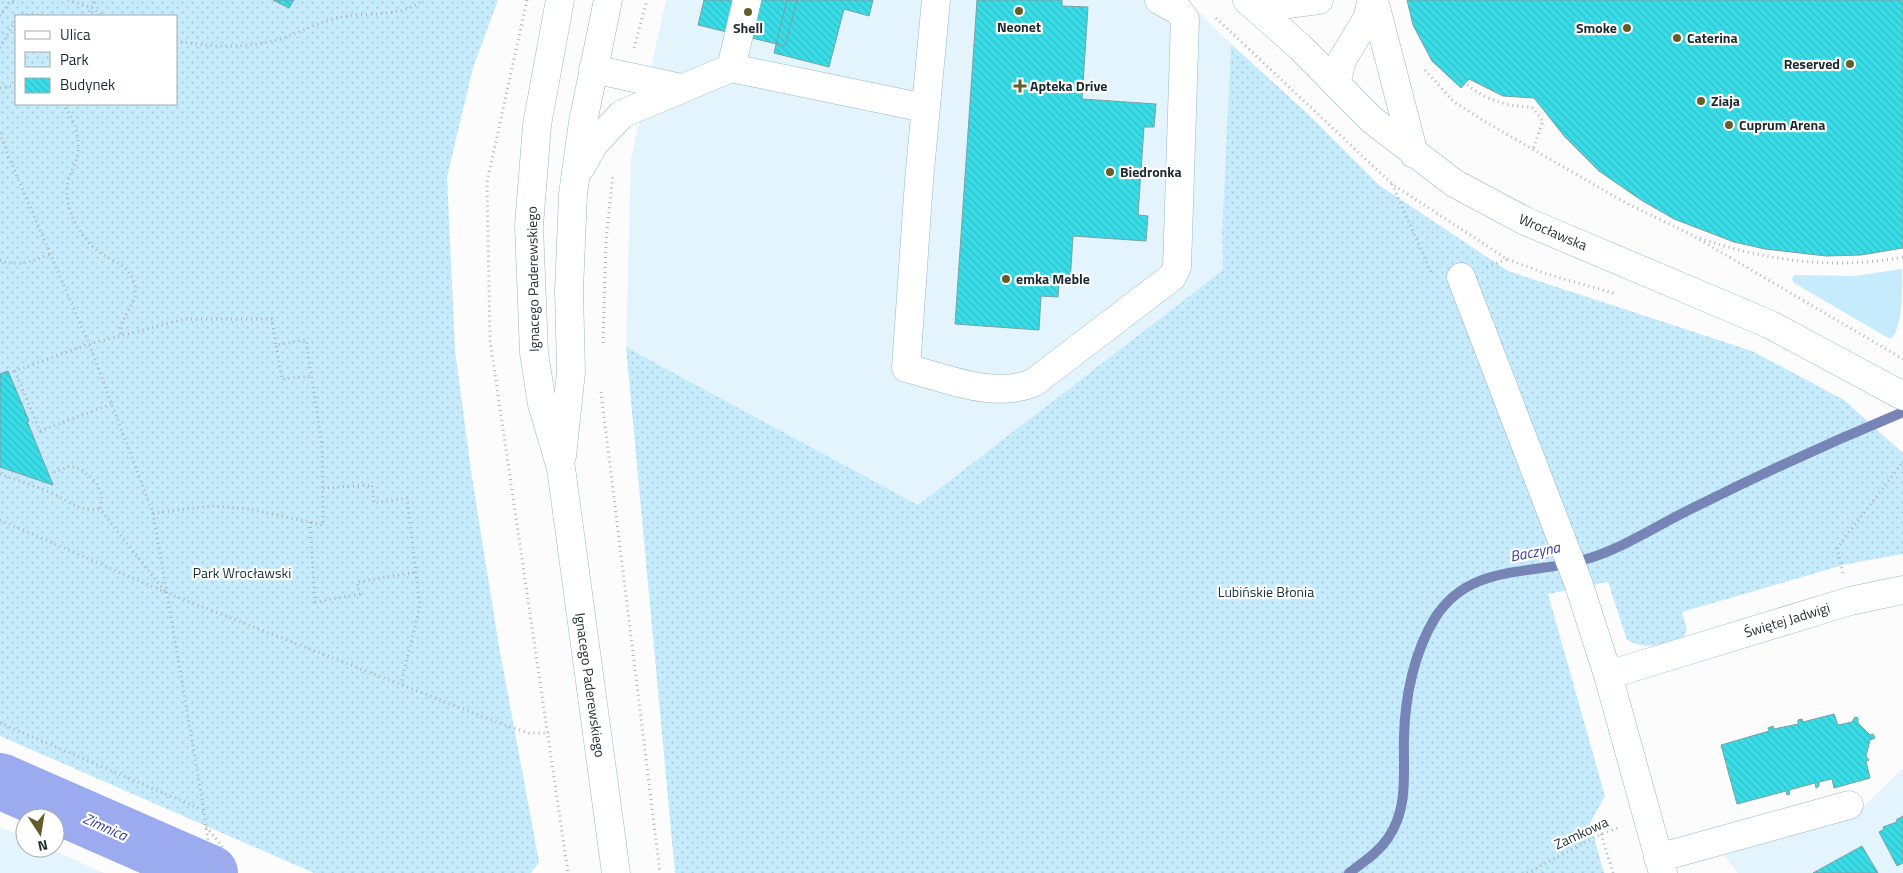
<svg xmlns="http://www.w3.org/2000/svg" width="1903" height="873" viewBox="0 0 1903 873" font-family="'Titillium Web',sans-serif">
<defs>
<pattern id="park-dots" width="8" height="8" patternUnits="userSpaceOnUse" patternTransform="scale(1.25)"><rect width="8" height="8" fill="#c5ebfc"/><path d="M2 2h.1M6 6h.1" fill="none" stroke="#a9cad8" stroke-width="1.8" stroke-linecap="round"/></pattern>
<pattern id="building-back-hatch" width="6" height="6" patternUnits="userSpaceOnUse" patternTransform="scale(1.25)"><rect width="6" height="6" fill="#39dde8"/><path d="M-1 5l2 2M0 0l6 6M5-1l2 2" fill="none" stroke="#32bec7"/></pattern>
</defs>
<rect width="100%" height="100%" fill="#fcfcfc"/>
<path fill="#e3f4fc" d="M666,0H1181L1199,12L1231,44L1222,232L1223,270L918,505L626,347L631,158Z
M1903,768V873H1738L1721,852L1855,815Z
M0,827L25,838V848H48L104,873H0Z"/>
<path fill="#c5ebfc" d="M1902,269C1903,283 1903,332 1890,339L1794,283L1792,279L1794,275L1854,276Z"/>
<path fill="url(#park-dots)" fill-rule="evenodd" d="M0,0H498L473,68L447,177L455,350L472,478L499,646L539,862L531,873H314L0,736ZM16,16H176V104H16Z
M1231,44L1307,113L1379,185L1508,271L1752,351L1844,400L1903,453V554L1847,564L1682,612L1687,629L1684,637C1663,644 1648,651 1627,640L1608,582L1548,594L1605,796L1590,823L1604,873H675L626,347L918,505L1223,270L1222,232Z"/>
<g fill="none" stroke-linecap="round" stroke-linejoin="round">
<path stroke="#7684b6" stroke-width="10" d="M1349,873C1363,862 1378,853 1388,838C1409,808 1403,772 1404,737C1405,697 1414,652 1435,618C1470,563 1529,576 1583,560C1623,549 1657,525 1695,507C1763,473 1833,441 1903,412"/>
<path stroke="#9caaf0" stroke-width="56" d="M0,781L210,873"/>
</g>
<path fill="url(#building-back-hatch)" stroke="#7aa0a3" d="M273,0H294L289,8Z
M704,0H797L785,46L698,25Z
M787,0H873L869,16L844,9L829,67L774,53Z
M977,0H1062V6L1088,7L1082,99L1156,104L1154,127H1144L1138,215L1148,216L1146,241L1073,236L1070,283L1059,282L1058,297L1041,296L1039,330L955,324Z
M1407,0H1903V248L1861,255L1826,256L1765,249L1734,242L1674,219L1641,200L1599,171L1565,137L1534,98L1503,96L1469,79L1461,88L1432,61L1413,25Z
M8,371L29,421H27L53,485L0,467V374Z
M1834,714L1838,725L1852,722L1855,717L1858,718V723L1870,735L1873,734L1875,738L1870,740L1866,756L1869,760L1866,761L1870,778L1834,788L1832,779L1819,782V786L1816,788L1815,783L1789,790L1790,794L1787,795L1786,791L1737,804L1721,745L1769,731L1768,728L1773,726L1774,729L1798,724V720L1802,719L1803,722Z
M1903,816V863L1897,866L1879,832L1884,829L1883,827L1897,822L1896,820Z
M1862,846L1878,873H1813Z"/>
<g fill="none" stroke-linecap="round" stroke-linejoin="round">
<g stroke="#96b8c6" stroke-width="29">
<path id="minor" d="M560,0L537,125L529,226L534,353L542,404L561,468L616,873
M936,0L919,181L906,368C946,378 992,399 1033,383L1172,277L1177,267L1185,19L1179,11L1159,0
M1247,0L1300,47L1372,120L1454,183L1525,221L1769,324L1903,396
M1374,0L1414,154
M1257,8L1319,0
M731,68L925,108
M593,69L681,88
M1336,84L1342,60L1367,19L1372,0
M581,167L594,144L622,114L731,68L747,0
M1461,277L1578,582L1608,675L1663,873
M562,456L571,372L569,291L573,194L583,122L608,0
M1608,675L1850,601L1903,590
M1658,858L1849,805"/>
</g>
<path stroke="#afb4b6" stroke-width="3" stroke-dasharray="1 4" stroke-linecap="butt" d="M68,0L92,8L103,16
M527,0L487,182L490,340L568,873
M0,16L9,3L15,0
M18,16L19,14L49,16
M87,16L96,0
M1216,18L1392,184L1507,259L1547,274L1616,294
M176,41C209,47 247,49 280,39C301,33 319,21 341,17C368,12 400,18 423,0
M0,48L16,19
M634,48L647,0
M1425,70L1454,102L1489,124L1626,203L1690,234L1903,359
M1456,75C1477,96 1502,107 1532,107L1543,121L1533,149
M0,88L16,85
M62,104C73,115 82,141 77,157C73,170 65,182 67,197C70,219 83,241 102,254C116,263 129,265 134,283C141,305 117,316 121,336
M0,133L10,160L89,344L153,513L204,810L212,873
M1392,184L1431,272
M1700,238C1764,261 1836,270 1903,257
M0,260C19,268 32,261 50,254
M1487,267L1507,259
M603,343L606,241L613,174
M601,392L660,873
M111,404L40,431L15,371L89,344L185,319H272L276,345
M54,472L70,466L81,469L96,482L102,495L100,509L166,593
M0,474C16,480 33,485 49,492C70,500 75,512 100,509
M323,488L372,485L374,503L407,498L420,606L401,684
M153,513L212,506L249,509L323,525L322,446L306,340L276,345L282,379L312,376
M0,520L167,593L499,723L529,733H549
M310,522L315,602L360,594L357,582L417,572
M1843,573L1837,548L1903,462
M0,723L203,810
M206,827L222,846L227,873
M1601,834L1613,873
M1527,873L1601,834L1621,827"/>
<use href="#minor" stroke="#fff" stroke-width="28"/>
</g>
<g fill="#625d2a" stroke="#fff" stroke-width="2">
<circle cx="1019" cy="11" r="5"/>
<circle cx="748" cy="12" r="5"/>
<circle cx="1627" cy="28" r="5"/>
<circle cx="1677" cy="38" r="5"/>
<circle cx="1850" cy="64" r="5"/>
<path d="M1017.5 78.5h5v5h5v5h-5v5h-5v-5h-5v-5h5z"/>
<circle cx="1701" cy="101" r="5"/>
<circle cx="1729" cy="125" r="5"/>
<circle cx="1110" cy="172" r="5"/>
<circle cx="1006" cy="279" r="5"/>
</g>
<g text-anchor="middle" stroke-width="4.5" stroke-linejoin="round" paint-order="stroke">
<g font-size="14" font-weight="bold" fill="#1d2b30" stroke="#fff" text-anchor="start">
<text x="1019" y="32" text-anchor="middle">Neonet</text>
<text x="748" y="33" text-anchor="middle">Shell</text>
<text x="1617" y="33" text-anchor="end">Smoke</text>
<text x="1687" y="43">Caterina</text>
<text x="1840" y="69" text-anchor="end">Reserved</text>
<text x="1030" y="91">Apteka Drive</text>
<text x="1711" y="106">Ziaja</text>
<text x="1739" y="130">Cuprum Arena</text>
<text x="1120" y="177">Biedronka</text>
<text x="1016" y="284">emka Meble</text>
</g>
<g font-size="14" fill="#1d2b30" stroke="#fff">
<text transform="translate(1553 232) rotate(23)" y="5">Wrocławska</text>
<text transform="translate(533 279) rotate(-91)" y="5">Ignacego Paderewskiego</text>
<text transform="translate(1787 620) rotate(-17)" y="5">Świętej Jadwigi</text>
<text transform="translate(590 685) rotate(82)" y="5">Ignacego Paderewskiego</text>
<text transform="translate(1581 833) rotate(-25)" y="5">Zamkowa</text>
</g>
<g font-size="14" fill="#1a3038" stroke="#fff">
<text x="242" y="578">Park Wrocławski</text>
<text x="1266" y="597">Lubińskie Błonia</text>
</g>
<g font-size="15" font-style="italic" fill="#363a9e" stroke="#fff">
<text transform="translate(1535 552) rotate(-11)" y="5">Baczyna</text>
<text transform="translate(105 827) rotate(24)" y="5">Zimnica</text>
</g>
</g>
<rect x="15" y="15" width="162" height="90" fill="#ffffff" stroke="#a5aaac"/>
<rect x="25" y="31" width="25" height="8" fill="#ffffff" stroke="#a5aaac"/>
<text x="60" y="40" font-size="15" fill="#1d2b30">Ulica</text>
<rect x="25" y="52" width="25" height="15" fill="url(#park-dots)" stroke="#a5aaac"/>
<text x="60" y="65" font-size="15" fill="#1d2b30">Park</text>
<rect x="25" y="78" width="25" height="15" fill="url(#building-back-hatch)" stroke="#a5aaac"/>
<text x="60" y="90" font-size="15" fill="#1d2b30">Budynek</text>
<g transform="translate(40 833) rotate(168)"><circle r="24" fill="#ffffff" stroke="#a5aaac"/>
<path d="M0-4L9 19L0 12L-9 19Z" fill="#625d2a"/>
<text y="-8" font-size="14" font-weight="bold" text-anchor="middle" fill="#1d2b30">N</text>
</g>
</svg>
